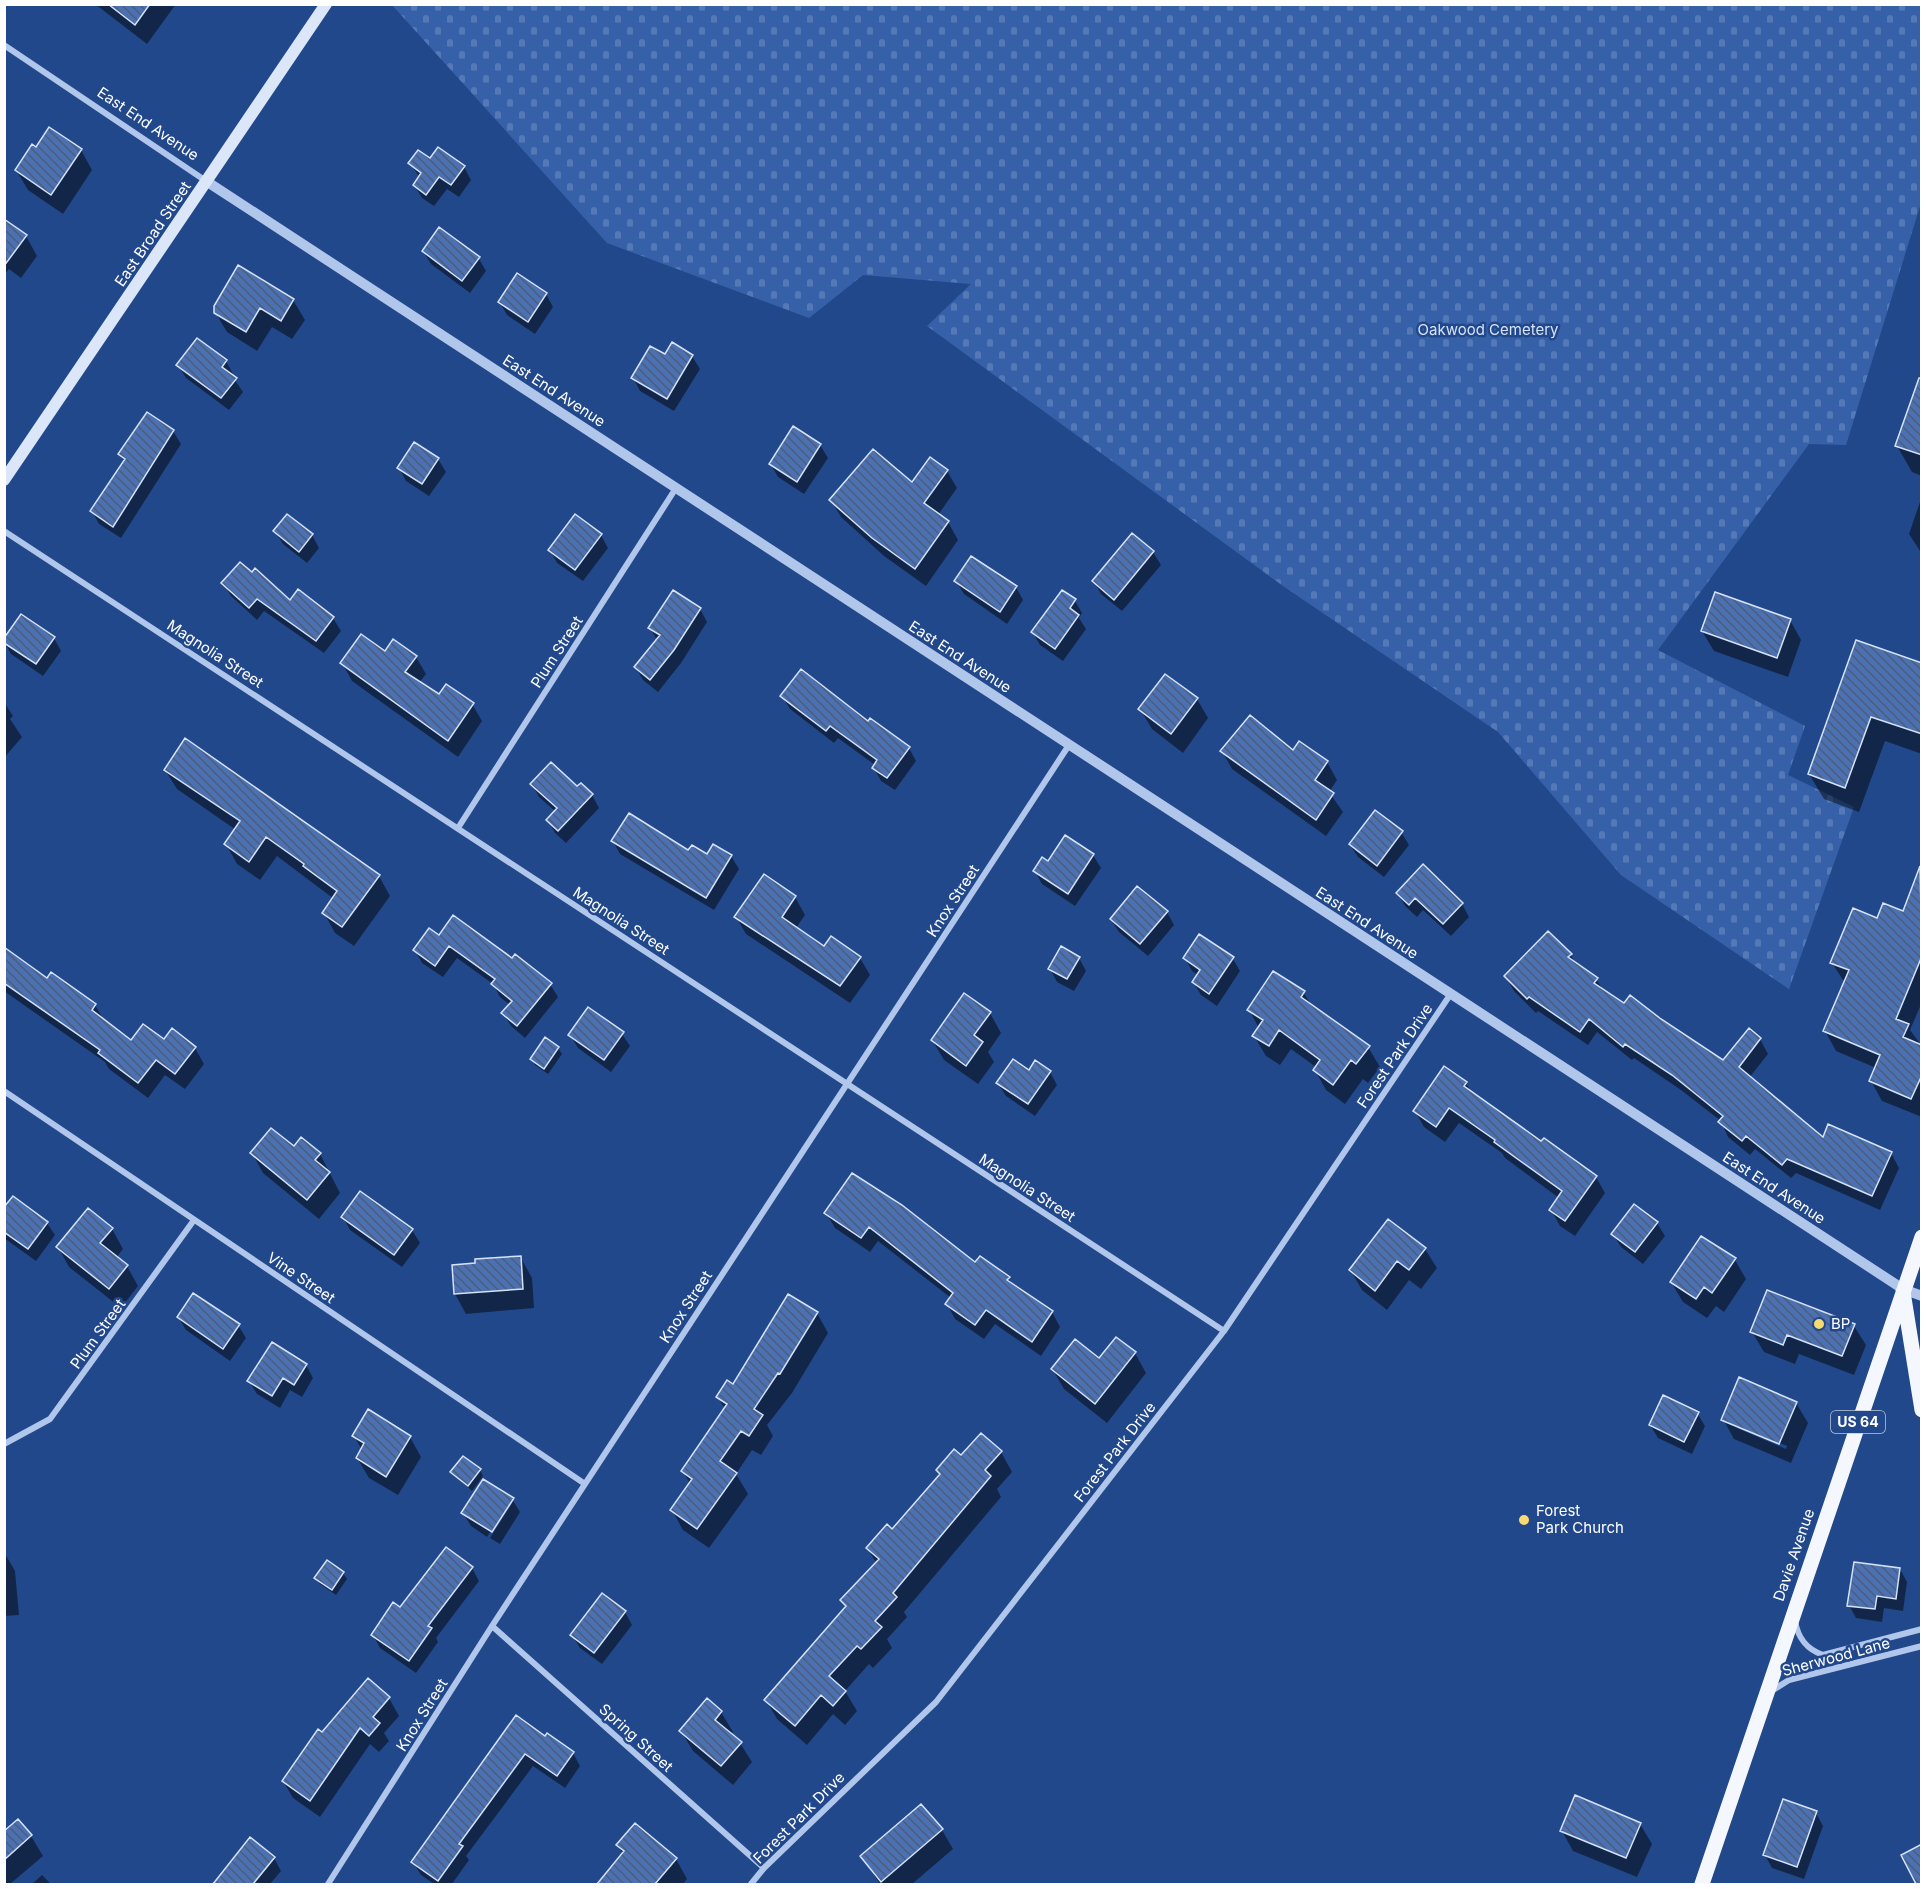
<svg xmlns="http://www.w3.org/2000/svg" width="1926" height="1889" viewBox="0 0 1926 1889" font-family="Inter,sans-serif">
<defs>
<pattern id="cemetery-stones" width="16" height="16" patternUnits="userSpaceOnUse" patternTransform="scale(1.5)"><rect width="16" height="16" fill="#3661a9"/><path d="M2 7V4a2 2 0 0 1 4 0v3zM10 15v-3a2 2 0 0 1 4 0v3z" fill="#5479b6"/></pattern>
<pattern id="building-back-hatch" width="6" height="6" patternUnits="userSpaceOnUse" patternTransform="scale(1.5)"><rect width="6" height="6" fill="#4b71b3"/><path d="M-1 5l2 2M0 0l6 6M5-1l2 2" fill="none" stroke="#4c5d7a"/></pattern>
</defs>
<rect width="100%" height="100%" fill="#22488c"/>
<path fill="url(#cemetery-stones)" d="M392,5H1921V203L1846,445L1809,444L1658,650L1805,726L1788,775L1854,807L1789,989L1621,875L1498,732L1283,586L927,326L971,284L863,275L809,318L607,243Z"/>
<path fill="#0007" fill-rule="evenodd" d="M95,4H176L147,44Z
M36,149L81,150L92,170L63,214L28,190L16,170Z
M430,160L464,167L471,180L459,197L447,189L434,206L422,198L414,185L420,178L410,163Z
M4,221L26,236L37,256L21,278L9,269L4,275Z
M423,251L479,259L486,271L470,293L431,264Z
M546,294L553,307L535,334L507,315L500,303Z
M293,300L305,320L292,339L272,327L257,351L227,332L215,312Z
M692,356L700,369L674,411L640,391L633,378L665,357Z
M226,361L233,374L232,376L243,392L229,410L186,378L178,365Z
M1922,391V476L1912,472L1897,446Z
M173,431L181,444L121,538L99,524L92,511L125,462L120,454Z
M415,444L438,459L446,472L429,496L406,481L399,468Z
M820,445L828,458L804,494L778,477L771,465Z
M947,471L957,488L938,515L948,522L958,540L926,586L884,556L841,517L831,500L913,485Z
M1922,496V554L1909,534Z
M275,531L312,535L319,548L307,563L283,544Z
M601,535L608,548L583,581L557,563L550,550Z
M1132,535L1153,552L1161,565L1122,611L1101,594L1094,581Z
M956,581L1016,587L1023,600L1007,624L964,594Z
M223,583L333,618L341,631L324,653L264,611L257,620L231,596Z
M1075,601L1082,613L1079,618L1086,629L1063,661L1040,645L1033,633Z
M700,609L707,622L681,663L658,692L643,680L636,668L657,640L650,628Z
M1790,620L1801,640L1788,677L1714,651L1702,631Z
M54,638L61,651L43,676L11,654L4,642Z
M385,653L416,657L426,674L419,683L439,697L472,704L482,721L458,757L352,681L342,663Z
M1922,664V754L1885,741L1859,812L1824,799L1809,774Z
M782,696L868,723L909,748L916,761L895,790L881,781L874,768L875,765L838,738L834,743L790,709Z
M1197,699L1208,718L1183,753L1152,729L1140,709Z
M4,702L13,716L10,719L22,737L4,758Z
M1300,743L1327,762L1337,780L1329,792L1343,812L1326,836L1232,769L1222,751L1293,753Z
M165,770L379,876L390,896L354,946L335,933L324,913L334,899L277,856L260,880L237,864L226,844L236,830L177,789Z
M532,784L592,795L599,808L566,843L555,833L548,820L556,812L539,797Z
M1401,832L1409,845L1384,877L1358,857L1350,845Z
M613,841L707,856H731L739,869L714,910L620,854Z
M1093,855L1101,868L1075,906L1042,884L1035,871L1049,863Z
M1922,866V1002L1910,1030L1922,1046V1117L1882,1101L1871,1081L1876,1068L1836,1051L1825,1031L1845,983L1832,963L1878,920L1904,913Z
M1398,893L1462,904L1469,917L1451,936L1423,910L1417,917L1405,906Z
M795,897L805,915L796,928L825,948L860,958L870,975L850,1003L746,934L736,917Z
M1167,912L1174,925L1148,956L1119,932L1111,920Z
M439,937L550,984L558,997L525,1038L511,1026L503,1013L510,1005L500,997L493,984L457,958L443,977L422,963L415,950Z
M4,948L47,980L95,1005L105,1022L132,1042L164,1041L195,1048L204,1064L185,1089L165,1075L148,1098L109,1069L105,1062L4,991Z
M1571,955L1576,965L1596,979L1604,991L1624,1005L1660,1020L1723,1062L1749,1030L1760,1039L1768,1054L1749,1078L1823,1139L1891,1153L1899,1168L1880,1210L1796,1173L1791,1178L1755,1149L1750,1155L1728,1137L1721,1121L1681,1090L1634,1058L1632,1060L1597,1032L1588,1045L1538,1011L1536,1013L1514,991L1506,977Z
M1079,958L1086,971L1074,991L1057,982L1050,969Z
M1185,958L1233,959L1240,971L1217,1006L1201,995L1193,982L1198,975L1192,971Z
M1303,992L1312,1006L1368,1047L1380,1067L1368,1083L1363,1079L1345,1104L1326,1090L1315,1070L1316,1067L1291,1049L1280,1065L1266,1056L1254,1036L1259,1028L1249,1010Z
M990,1013L1001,1033L988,1052L994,1062L978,1084L944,1060L932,1040Z
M622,1034L630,1046L611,1072L578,1048L570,1035Z
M558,1048L562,1054L548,1074L535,1065L532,1059Z
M1029,1072H1050L1057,1085L1035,1116L1006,1096L998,1084Z
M1466,1083L1472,1094L1542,1143L1596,1177L1605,1193L1575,1236L1560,1226L1551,1210L1559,1198L1505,1158L1502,1153L1459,1123L1445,1142L1424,1127L1415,1111Z
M294,1148L320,1154L340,1193L319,1219L263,1173L252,1153Z
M853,1175L975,1265L1008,1278L1013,1286L1052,1312L1060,1327L1041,1356L995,1324L984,1339L955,1319L947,1304L951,1298L878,1241L870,1252L835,1228L826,1213Z
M4,1210L47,1223L55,1235L36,1261L4,1238Z
M343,1217L412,1230L420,1243L402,1267L350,1230Z
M1657,1223L1665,1236L1643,1264L1621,1247L1613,1234Z
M112,1229L123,1249L116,1258L127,1266L138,1286L121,1308L69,1267L58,1247Z
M1425,1249L1437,1268L1421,1289L1409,1280L1387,1310L1362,1290L1351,1271Z
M521,1258L532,1278L534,1308L466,1314L455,1294L453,1266Z
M1735,1260L1746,1279L1724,1312L1716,1306L1707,1318L1683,1302L1671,1282Z
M817,1313L828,1333L792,1393L767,1425L773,1436L761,1455L752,1450L736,1474L748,1494L709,1548L683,1530L672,1510L690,1484L683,1471L725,1409L718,1397L733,1386Z
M178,1317L238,1325L246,1338L230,1361L186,1330Z
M1854,1326L1866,1345L1854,1375L1799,1354L1795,1364L1764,1352L1752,1332Z
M1135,1353L1146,1373L1107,1423L1064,1389L1053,1370Z
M306,1365L313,1378L302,1397L290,1390L280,1408L257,1394L249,1381Z
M1796,1403L1808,1423L1791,1463L1734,1439L1723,1419ZM1737,1425L1787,1446L1786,1449L1737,1428Z
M1697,1413L1705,1426L1692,1454L1658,1438L1650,1425Z
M354,1436L410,1437L421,1457L398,1495L369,1478L357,1458L362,1450Z
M1001,1452L1012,1472L997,1489L1001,1497L904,1612L907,1617L887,1639L892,1648L873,1668L869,1664L845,1691L857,1711L845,1725L833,1714L807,1745L777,1719L766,1700L847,1608L842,1601L877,1564L867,1548L893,1531L941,1475L938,1470L962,1457Z
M480,1470L483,1476L472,1491L452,1472Z
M512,1499L520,1512L500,1544L490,1538L512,1503H509L487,1537L471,1526L463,1513Z
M4,1552L15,1571L19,1615L4,1616Z
M327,1562L343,1573L347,1579L336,1595L320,1584L316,1578Z
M472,1568L479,1581L436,1638L438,1642L416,1673L380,1648L373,1635L400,1609Z
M1900,1569L1907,1582L1903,1611L1884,1608L1882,1622L1856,1618L1849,1605Z
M625,1612L632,1625L602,1664L580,1648L572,1635Z
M368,1680L389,1698L399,1716L384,1733L389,1741L379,1752L370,1744L320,1817L293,1798L283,1781Z
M707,1700L721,1712L733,1732L731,1734L740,1743L752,1762L733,1785L693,1751L681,1731Z
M517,1717L545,1738L573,1753L580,1766L565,1788L533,1766L466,1856L469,1860L452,1884H434L421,1875L413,1862Z
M1816,1813L1823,1826L1804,1879L1772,1868L1765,1855Z
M18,1821L31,1836L43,1856L10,1884H4V1833Z
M1640,1824L1652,1844L1637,1877L1573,1851L1562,1831Z
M942,1830L953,1849L912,1884H880L862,1857Z
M250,1839L274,1858L281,1871L270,1884H215Z
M618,1846L676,1859L687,1879L683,1884H605L602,1880L623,1854Z
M42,1875L51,1884H32Z"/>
<path fill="url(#building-back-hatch)" stroke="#d5e2f8" stroke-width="1.5" d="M108,4H150L135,25Z
M49,127L82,149L51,195L15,170L32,144L36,147Z
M438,147L465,166L451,185L439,177L426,195L413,185L421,173L408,163L418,150L430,158Z
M4,219L27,235L4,266Z
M439,227L480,257L462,281L422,251Z
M238,265L294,299L281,321L260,308L246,332L214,313V306Z
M517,273L547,293L528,322L498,302Z
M197,338L227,360L222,367L237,378L221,398L176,365Z
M672,342L693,355L667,399L631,378L650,346L665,354Z
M1919,378H1922V455L1895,446Z
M147,412L174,430L113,527L90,511L125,459L118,454Z
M793,426L821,444L797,482L769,464Z
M414,442L439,458L422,484L397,468Z
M873,449L912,482L930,457L948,470L924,503L949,521L915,569L872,538L829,500Z
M287,514L313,534L299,552L273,531Z
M575,514L602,534L575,570L548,550Z
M1132,533L1154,551L1114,600L1092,581Z
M971,556L1017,586L1000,612L954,581Z
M240,562L252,572L255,568L290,600L298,589L334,617L316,641L257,599L249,608L221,583Z
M673,590L701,608L674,650L650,680L634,667L660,635L648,628Z
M1062,590L1076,599L1070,608L1079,615L1055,649L1031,632Z
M1715,592L1791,619L1777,658L1701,631Z
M21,614L55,637L36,664L4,643V638Z
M361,634L385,651L393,639L417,656L405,672L439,694L446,684L474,703L448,741L340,663Z
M1856,640L1922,663V734L1871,717L1845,788L1808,774Z
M801,669L868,721L870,718L910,747L887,778L872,768L877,760L830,726L826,731L780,696Z
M1165,674L1198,698L1171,734L1138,709Z
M1250,715L1293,750L1299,741L1328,761L1315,780L1334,793L1316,820L1220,751Z
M185,738L380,875L342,927L322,913L337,891L303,866L304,864L266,837L249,862L224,844L240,821L164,770Z
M551,762L577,786L581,783L593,794L558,831L546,820L557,808L530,784Z
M1375,810L1403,831L1377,866L1349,844Z
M629,813L688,850L692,845L707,854L713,844L732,855L706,898L611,841Z
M1065,835L1094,854L1068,894L1033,871L1042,857L1048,861Z
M1423,864L1463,903L1443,924L1415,898L1409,905L1396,893Z
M1920,866L1922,956L1896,1019L1909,1024L1903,1037L1922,1045V1075L1911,1099L1869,1081L1880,1055L1823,1031L1849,970L1830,963L1853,908L1877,918L1883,903L1903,911Z
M764,874L796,896L782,917L824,946L831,936L861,957L840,986L734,917Z
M1137,886L1168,911L1140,944L1110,919Z
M453,915L512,958L515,954L552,983L517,1026L501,1013L512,1001L491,984L495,979L449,946L435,966L413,950L429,928L439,935Z
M1548,931L1572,954L1568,957L1598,978L1594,983L1624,1003L1630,995L1661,1019L1723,1060L1749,1028L1761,1038L1739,1067L1823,1137L1828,1124L1892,1152L1872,1196L1787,1159L1782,1165L1746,1136L1742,1141L1718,1122L1723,1116L1672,1075L1625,1044L1623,1047L1589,1019L1580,1032L1529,997L1527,999L1504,976Z
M1199,934L1234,957L1209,994L1192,982L1200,970L1183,958Z
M1061,946L1080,957L1067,979L1048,969Z
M4,947L47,978L51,972L96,1004L92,1010L131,1040L143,1024L164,1039L172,1028L196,1047L175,1074L156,1060L138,1083L98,1053L100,1050L4,983Z
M1273,971L1305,991L1301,997L1370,1046L1356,1064L1351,1060L1333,1085L1313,1070L1320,1060L1279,1030L1269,1046L1252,1036L1263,1020L1247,1010Z
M964,993L991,1012L974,1035L983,1042L966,1066L931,1040Z
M588,1007L624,1032L604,1060L568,1035Z
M545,1037L559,1047L544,1069L530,1059Z
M1013,1059L1029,1070L1035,1060L1051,1071L1028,1104L996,1083Z
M1444,1066L1467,1082L1464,1086L1541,1141L1544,1138L1597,1176L1565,1221L1549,1210L1562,1191L1494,1142L1495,1140L1449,1108L1436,1127L1413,1111Z
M271,1128L294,1146L301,1137L321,1153L315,1160L330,1172L307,1200L250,1153Z
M852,1173L902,1205L975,1262L980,1256L1010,1277L1007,1280L1053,1311L1032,1342L986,1310L975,1325L945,1304L953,1293L869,1227L861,1238L824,1213Z
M360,1191L413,1229L394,1255L341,1217Z
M13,1196L48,1222L28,1249L4,1232V1207Z
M1634,1204L1658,1222L1635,1252L1611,1234Z
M88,1208L113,1228L100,1243L128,1265L109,1289L56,1247Z
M1388,1219L1426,1248L1409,1270L1397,1261L1375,1291L1349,1270Z
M1701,1236L1736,1258L1712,1293L1704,1287L1696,1299L1670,1282Z
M521,1256L523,1289L454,1294L452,1265L475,1263V1259Z
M1767,1290L1855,1324L1842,1356L1787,1335L1783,1345L1750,1332Z
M193,1293L240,1324L223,1349L177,1317Z
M788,1294L818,1312L780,1374L778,1373L754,1409L763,1415L749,1436L741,1431L720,1461L737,1473L697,1529L670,1510L692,1479L681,1471L727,1404L716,1397L727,1380L733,1384Z
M1116,1337L1136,1352L1095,1404L1051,1369L1075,1339L1099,1358Z
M272,1342L307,1364L294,1385L283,1378L272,1396L247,1381Z
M1739,1377L1797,1402L1779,1444L1721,1420Z
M1663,1395L1699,1412L1684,1442L1649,1425Z
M368,1409L411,1436L386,1477L356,1458L364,1443L352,1436Z
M981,1433L1002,1451L985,1470L991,1476L893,1593L897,1597L875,1621L882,1627L861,1649L857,1646L829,1676L846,1691L833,1706L821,1695L795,1726L764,1700L846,1606L840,1600L879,1559L866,1548L887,1524L892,1529L940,1474L936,1470L954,1449L961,1455Z
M463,1456L481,1469L468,1486L450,1472Z
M483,1479L514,1498L492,1532L461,1513Z
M446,1547L473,1567L428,1626L432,1628L409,1661L371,1635L393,1602L400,1607Z
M327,1560L344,1572L332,1590L314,1578Z
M1854,1562L1900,1568L1896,1599L1877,1596L1875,1609L1847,1606Z
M602,1593L626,1611L594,1653L570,1635Z
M368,1678L390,1697L373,1717L380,1723L369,1736L360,1728L310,1801L282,1781L318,1729L322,1732Z
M707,1698L722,1711L715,1720L742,1742L721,1766L679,1731Z
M516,1715L545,1736L547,1733L574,1752L557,1776L525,1754L459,1844L463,1846L438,1881L411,1862Z
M1575,1795L1641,1823L1626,1858L1560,1831Z
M1783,1799L1817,1811L1797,1867L1763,1855Z
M921,1804L943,1829L881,1882L860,1856Z
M18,1819L32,1835L4,1860V1831Z
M635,1823L677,1858L655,1884H597L624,1851L616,1845Z
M250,1837L275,1857L253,1884H213Z
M1922,1844V1884H1916L1901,1855Z"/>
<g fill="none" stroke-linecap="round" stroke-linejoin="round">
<path stroke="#b0c6eb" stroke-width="6" d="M4,45L206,181
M4,531L1224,1331
M458,828L676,488
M4,1091L585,1484
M4,1444L50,1419L194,1220
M1795,1621C1798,1638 1806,1649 1823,1655L1922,1629
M492,1626L764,1868
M1773,1690L1789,1680L1922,1646
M328,1884L492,1626L1069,745
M751,1884L764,1868L936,1702L1224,1331L1450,995"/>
<path stroke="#b0c6eb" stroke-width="10" d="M206,181L1903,1289L1922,1296"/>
<path stroke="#dbe6f9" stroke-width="12" d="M4,480L326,4"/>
<path stroke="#f4f8fe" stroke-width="15" d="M1903,1292L1922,1410
M1702,1884L1922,1237"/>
</g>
<g fill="#f7db72" stroke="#22488c" stroke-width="2">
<circle cx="1819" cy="1324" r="6"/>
<circle cx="1524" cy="1520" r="6"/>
</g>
<g text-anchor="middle" stroke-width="5" stroke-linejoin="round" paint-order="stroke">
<rect fill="#22488c" stroke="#bdc8dc" stroke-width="1.5" x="1831" y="1411" width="54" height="22" rx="4.5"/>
<g font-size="14" font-weight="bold" fill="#fff">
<text x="1858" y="1427">US 64</text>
</g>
<g font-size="15" fill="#fff" stroke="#22488c">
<text transform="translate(148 124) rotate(34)" y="5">East End Avenue</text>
<text transform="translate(153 234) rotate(-56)" y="5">East Broad Street</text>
<text transform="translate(554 391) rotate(33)" y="5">East End Avenue</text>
<text transform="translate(557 652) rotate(-57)" y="5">Plum Street</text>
<text transform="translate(215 654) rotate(33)" y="5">Magnolia Street</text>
<text transform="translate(960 657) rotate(33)" y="5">East End Avenue</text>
<text transform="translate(953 901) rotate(-57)" y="5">Knox Street</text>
<text transform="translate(621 921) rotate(33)" y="5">Magnolia Street</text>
<text transform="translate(1367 923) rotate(33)" y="5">East End Avenue</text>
<text transform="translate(1395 1056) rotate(-56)" y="5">Forest Park Drive</text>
<text transform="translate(1027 1188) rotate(33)" y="5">Magnolia Street</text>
<text transform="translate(1774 1188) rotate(33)" y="5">East End Avenue</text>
<text transform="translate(301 1278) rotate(34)" y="5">Vine Street</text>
<text transform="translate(686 1307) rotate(-57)" y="5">Knox Street</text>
<text transform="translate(98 1334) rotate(-54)" y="5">Plum Street</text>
<text transform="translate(1115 1452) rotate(-52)" y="5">Forest Park Drive</text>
<text transform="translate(1794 1555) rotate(-71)" y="5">Davie Avenue</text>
<text transform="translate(1836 1657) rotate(-15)" y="5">Sherwood Lane</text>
<text transform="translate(422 1715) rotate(-58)" y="5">Knox Street</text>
<text transform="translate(636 1738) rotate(42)" y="5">Spring Street</text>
<text transform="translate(799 1818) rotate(-45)" y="5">Forest Park Drive</text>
</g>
<g font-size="15" fill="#d5e2f8" stroke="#22488c">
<text x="1488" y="335">Oakwood Cemetery</text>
</g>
<g font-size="15" fill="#fff" stroke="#22488c" text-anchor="start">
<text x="1831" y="1329">BP</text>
<text x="1536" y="1516">Forest<tspan x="1536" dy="17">Park Church</tspan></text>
</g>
</g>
<rect width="1926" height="1889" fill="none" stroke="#ffffff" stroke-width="12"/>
</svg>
